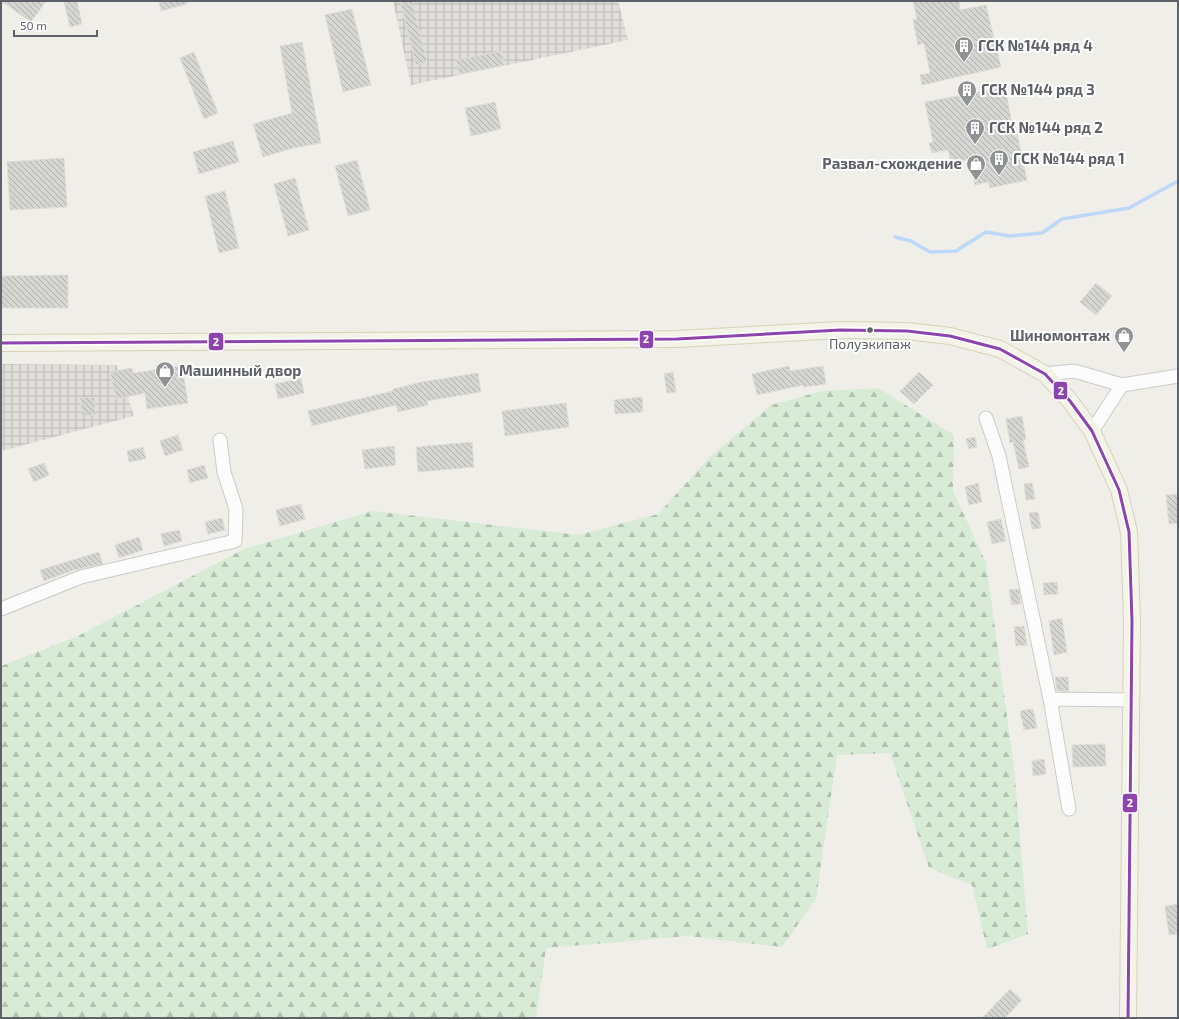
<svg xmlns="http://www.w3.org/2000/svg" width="1179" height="1019" viewBox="0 0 1179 1019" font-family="'Exo 2',sans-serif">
<defs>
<pattern id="industrial-grid" width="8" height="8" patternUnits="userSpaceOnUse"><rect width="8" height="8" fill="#e0dfda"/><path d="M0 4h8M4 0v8" fill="none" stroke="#b9b8b5"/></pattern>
<pattern id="forest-firs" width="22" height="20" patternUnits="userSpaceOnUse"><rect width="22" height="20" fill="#d7ebd7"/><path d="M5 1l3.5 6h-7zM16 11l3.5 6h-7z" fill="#b2c2b2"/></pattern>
<pattern id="building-back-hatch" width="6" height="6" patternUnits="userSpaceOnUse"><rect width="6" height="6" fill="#d5d5d2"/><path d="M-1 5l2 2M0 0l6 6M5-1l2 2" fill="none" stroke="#b0b0ae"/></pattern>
</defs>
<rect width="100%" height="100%" fill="#efeee9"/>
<path fill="url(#industrial-grid)" d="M393,1H618L628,40L411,85Z
M1,364L117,365L134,416L1,451Z"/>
<path fill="url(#forest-firs)" d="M878,388L954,435L953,491L986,563L1014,767L1028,934L987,949L972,885L929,868L890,753L837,755L816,899L782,947L688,936L546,948L536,1018H1V666L76,637L244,549L373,511L578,535L658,514L709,458L771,405L822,391Z"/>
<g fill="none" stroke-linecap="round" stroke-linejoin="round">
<path stroke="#bdd8f8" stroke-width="3.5" d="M895,237L911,241L930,252L956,251L986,232L1010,236L1042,233L1062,219L1129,208L1178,181"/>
</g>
<path fill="url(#building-back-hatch)" stroke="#deddd8" d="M1,1H46L31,22Z
M77,1L82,24L70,27L64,2Z
M159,1H187V4L161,11Z
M400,1H412L427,62L416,65Z
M913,1H959L960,10L986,5L1001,67L922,85L920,75L930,73L924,43L918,45L913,20L917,19Z
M352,9L371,85L343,92L325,15Z
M302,42L321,143L293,148L263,157L253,124L292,113L280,46Z
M502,51L504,65L459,74L456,60Z
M194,52L218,113L204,119L180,58Z
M1005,87L1012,124H1015L1027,180L990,188L988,182L975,185L969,159L951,163L948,150L932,153L929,143L933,142L925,102Z
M495,102L501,129L471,136L465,108Z
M233,141L239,162L199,174L193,152Z
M64,158L67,207L10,210L7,162Z
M357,160L370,210L348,216L335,166Z
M295,178L309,230L288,236L274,184Z
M225,191L239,248L219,253L205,196Z
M68,275V308H1V276Z
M1096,283L1112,296L1096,315L1080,302Z
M182,366L188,403L147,409L145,393L116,399L110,372L132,368L133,373Z
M789,366L790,371L823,366L826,384L803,387V385L757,395L752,374Z
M673,372L676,392L667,393L664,374Z
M919,372L933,385L914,404L900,391Z
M478,373L481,392L427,401L428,405L398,412L396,405L312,426L308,411L393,391V389L422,382Z
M301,378L304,393L278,399L275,384Z
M94,397L96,415L82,416L80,398Z
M642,397L643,412L615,414L614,400Z
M566,403L569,427L505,436L502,411Z
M1022,416L1026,440H1023L1029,467L1019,469L1013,442L1010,443L1006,419Z
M178,435L183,450L165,456L160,441Z
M975,437L977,447L969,449L966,439Z
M472,442L474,467L418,472L416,447Z
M394,446L396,465L365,469L362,450Z
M143,447L146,459L129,462L127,451Z
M44,463L49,475L34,482L28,469Z
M204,465L208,478L190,483L187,470Z
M978,483L982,502L969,505L965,487Z
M1032,483L1035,499L1026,500L1024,484Z
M1178,494V523L1169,524L1166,495Z
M301,504L305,519L280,526L276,510Z
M1038,512L1041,528L1032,529L1029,513Z
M222,518L225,530L208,534L205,522Z
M1001,519L1006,541L992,544L987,522Z
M179,530L182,541L164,546L161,534Z
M139,537L143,550L119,558L115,545Z
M99,552L103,564L74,570L44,581L40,570Z
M1057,582L1058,594L1044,595L1043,583Z
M1019,589L1021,604L1012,605L1009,590Z
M1062,618L1067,652L1054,655L1049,621Z
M1024,626L1027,645L1016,646L1014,627Z
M1055,677H1068L1069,691H1057Z
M1033,709L1037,728L1024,730L1020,711Z
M1105,744L1106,766L1073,767L1072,745Z
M1044,759L1046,774L1033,776L1032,761Z
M1178,904V934L1169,935L1165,906Z
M1010,989L1022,1000L1005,1018H982Z"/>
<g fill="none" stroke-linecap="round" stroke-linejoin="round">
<g stroke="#cbcbc9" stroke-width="15">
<path id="minor" d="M1045,374L1074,371L1122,385L1178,376
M986,418L999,456L1050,699L1132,700
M1092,431L1122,385
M1,609L81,577L235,541L236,509L224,472L220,440
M1050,699L1069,809"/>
</g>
<g stroke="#d7d2b6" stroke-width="18">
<path id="major" d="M1,343L677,339L840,330L907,331L950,336L1000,349L1045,374L1070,401L1092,431L1119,490L1129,532L1132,621L1128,1018"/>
</g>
<use href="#minor" stroke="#fdfcfc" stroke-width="13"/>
<use href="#major" stroke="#f3f3e9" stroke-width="16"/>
<g stroke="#fff" stroke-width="6">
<path id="bus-1" d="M1,343L677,339L840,330L907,331L950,336L1000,349L1045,374L1070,401L1092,431L1119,490L1129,532L1132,621L1128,1018"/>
</g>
<use href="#bus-1" stroke="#8e44ad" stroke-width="3"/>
</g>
<defs>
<g id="building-pin" transform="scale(1)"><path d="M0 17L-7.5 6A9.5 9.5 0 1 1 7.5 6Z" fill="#919294" stroke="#fff"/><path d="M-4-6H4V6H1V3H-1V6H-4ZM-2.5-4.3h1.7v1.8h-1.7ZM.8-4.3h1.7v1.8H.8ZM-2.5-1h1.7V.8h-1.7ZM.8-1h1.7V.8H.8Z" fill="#fff"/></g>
<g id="shop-pin" transform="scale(1)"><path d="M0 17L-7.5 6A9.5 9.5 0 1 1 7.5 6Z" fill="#919294" stroke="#fff"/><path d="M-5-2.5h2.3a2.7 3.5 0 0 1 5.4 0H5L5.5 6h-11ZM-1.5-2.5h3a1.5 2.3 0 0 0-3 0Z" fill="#fff"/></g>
</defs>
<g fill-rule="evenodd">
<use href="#building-pin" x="964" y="46"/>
<use href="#building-pin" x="967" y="90"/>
<use href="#building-pin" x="975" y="128"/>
<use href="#building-pin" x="999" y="159"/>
<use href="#shop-pin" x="976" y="164"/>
<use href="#shop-pin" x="1124" y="336"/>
<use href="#shop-pin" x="165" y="371"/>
</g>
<circle fill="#5e6167" stroke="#fff" stroke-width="1.5" cx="870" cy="330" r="3.5"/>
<g text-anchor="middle" stroke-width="4" stroke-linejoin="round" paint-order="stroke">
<g font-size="14" fill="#5e6167" stroke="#fff">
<text x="870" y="349">Полуэкипаж</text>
</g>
<g font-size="15" font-weight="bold" fill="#5e6167" stroke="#fff" text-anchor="start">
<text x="978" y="51">ГСК №144 ряд 4</text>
<text x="981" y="95">ГСК №144 ряд 3</text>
<text x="989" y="133">ГСК №144 ряд 2</text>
<text x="1013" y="164">ГСК №144 ряд 1</text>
<text x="962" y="169" text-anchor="end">Развал-схождение</text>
<text x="1110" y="341" text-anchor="end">Шиномонтаж</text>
<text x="179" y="376">Машинный двор</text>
</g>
</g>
<g stroke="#fff" stroke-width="1.5">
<rect x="639" y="330" width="15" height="19" rx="4" fill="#8e44ad"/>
<rect x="208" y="332" width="16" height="19" rx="4" fill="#8e44ad"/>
<rect x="1053" y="381" width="15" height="19" rx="4" fill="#8e44ad"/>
<rect x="1122" y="793" width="16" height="20" rx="4" fill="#8e44ad"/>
</g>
<g font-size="11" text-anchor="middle" font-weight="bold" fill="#fff">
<text x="646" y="343">2</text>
<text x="216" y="346">2</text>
<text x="1061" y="395">2</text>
<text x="1130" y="807">2</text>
</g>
<rect width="1179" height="1019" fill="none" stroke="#5e6167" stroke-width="4"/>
<path d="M14 30v6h83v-6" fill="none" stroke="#5e6167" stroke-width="2"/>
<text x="20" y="30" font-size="12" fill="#5e6167" stroke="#ffffff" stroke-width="3" paint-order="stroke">50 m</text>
</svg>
